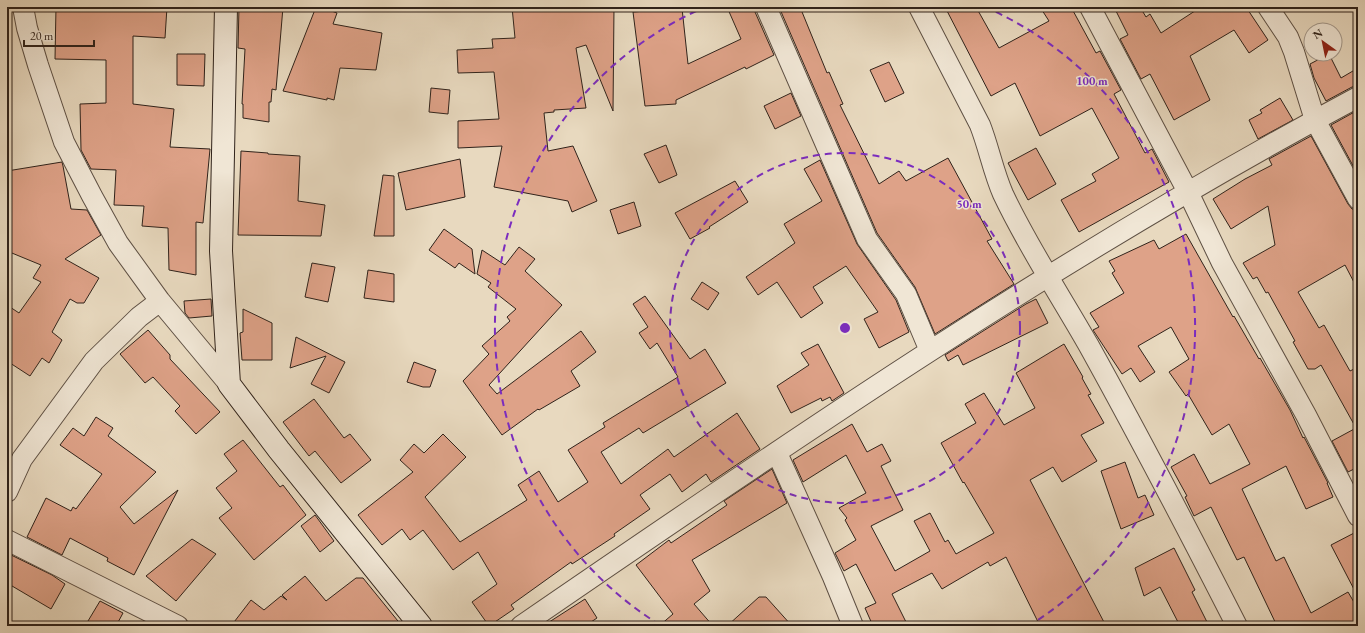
<svg xmlns="http://www.w3.org/2000/svg" width="1365" height="633" viewBox="0 0 1365 633" font-family="'EB Garamond',serif">
<rect width="100%" height="100%" fill="#e8d9bf"/>
<filter id="stains"><feTurbulence type="fractalNoise" baseFrequency=".005" numOctaves="4"/><feColorMatrix values="0 0 0 0 .2 0 0 0 0 .09 0 0 0 0 .02 0 0 0 .5 -.17"/></filter>
<radialGradient id="worn" r=".72"><stop offset=".6" stop-color="#630" stop-opacity="0"/><stop offset="1" stop-color="#630" stop-opacity=".3"/></radialGradient>
<path fill="#dea288" stroke="#30231b" d="M56,7H167L165,38L133,36V104L174,109L170,147L210,149L203,223L196,222V275L169,270L168,228L142,226L144,206L114,205L116,170L91,169L81,150L80,104L106,103V60L55,59Z
M239,7H283L276,90L272,89L271,102H269V122L243,118V104H242L245,49L238,48Z
M316,7H321L337,13L333,24L382,33L376,70L340,68L334,100L327,98V100L283,91Z
M512,7H614L613,111L586,45L576,48L586,108L554,110V112L544,113L548,151L573,146L597,201L572,212L568,201L494,187L502,146L458,148V121L499,119L494,72L458,73L457,50L493,48L492,39L515,38Z
M727,7H755V12L774,55L746,69L745,67L676,100V104L645,106L633,12L682,8L688,64L741,39Z
M779,7H800L827,73L829,72L843,104L840,105L879,184L899,171L906,181L948,158L992,239L987,241L1014,284L935,334L915,287L877,233Z
M945,7H976L999,48L1049,21L1040,7H1071L1096,53L1100,51L1121,90L1114,94L1145,153L1152,149L1169,182L1079,232L1061,200L1096,181L1092,174L1119,158L1092,108L1040,136L1015,83L991,96Z
M1114,7H1140L1146,17L1150,14L1161,33L1201,7H1246L1268,40L1249,53L1234,30L1190,56L1210,100L1174,120L1150,74L1141,79L1120,39L1128,35Z
M177,54H205L204,86L177,85Z
M1329,54L1341,78L1358,68V86L1352,87L1326,101L1314,78L1310,64Z
M889,62L904,93L885,102L870,70Z
M431,88L450,90L448,114L429,112Z
M791,93L801,116L775,129L764,106Z
M1280,98L1293,120L1258,139L1249,120L1262,113L1260,110Z
M1358,110V175L1331,125Z
M1311,136L1348,204L1352,209L1358,210V290L1345,265L1298,292L1319,328L1324,325L1350,371L1358,367V467L1348,472L1332,441L1356,428L1321,365L1315,369H1308L1293,342L1295,341L1268,292L1266,293L1257,277L1253,279L1243,263L1275,245L1268,206L1231,229L1213,199L1245,179L1272,165L1269,159Z
M666,145L677,175L659,183L644,154Z
M1036,148L1056,184L1028,200L1008,163Z
M241,151L268,153V154L300,156L298,201L325,205L321,236L238,235Z
M460,159L465,197L406,210L398,173Z
M820,160L857,244L896,300L909,332L879,348L864,319L878,312L846,266L813,287L823,303L801,318L777,282L758,295L746,277L795,243L784,224L822,201L804,169Z
M62,162L63,166L71,209L87,210L101,235L65,259L99,278L84,303H77L70,299L52,332L62,340L49,363L42,358L30,376L7,361V305L19,313L41,282L33,278L41,265L7,251V171Z
M383,175L394,176V236H374Z
M735,181L748,202L709,227L710,228L690,239L675,213Z
M634,202L641,226L618,234L610,210Z
M444,229L472,249L475,274L459,263L455,268L429,250Z
M1186,234L1233,317L1234,316L1259,359L1260,358L1290,410L1303,438L1304,437L1328,483H1327L1333,497L1306,509L1286,466L1242,489L1276,561L1284,557L1311,613L1348,592L1358,609V626H1277L1244,557L1237,560L1211,507L1194,516L1185,497L1187,496L1171,467L1194,454L1210,484L1250,464L1229,424L1212,435L1188,394L1186,396L1169,372L1189,359L1171,327L1138,346L1155,372L1140,382L1131,368L1122,374L1093,330L1099,327L1090,313L1124,293L1112,273L1115,271L1109,261L1154,240L1159,249Z
M519,247L535,259L525,271L562,305L489,385L497,394L581,331L596,352L571,371L580,386L539,410L538,409L502,435L463,381L489,354L482,346L510,321L507,317L516,309L488,287L491,283L477,274L482,250L505,265Z
M312,263L335,267L328,302L305,297Z
M368,270L394,274V302L364,298Z
M702,282L719,293L708,310L691,299Z
M645,296L690,359L705,349L726,383L643,433L639,428L601,452L621,484L668,449L674,457L737,413L760,449L711,482L706,474L682,492L670,474L640,495L650,509L614,534L615,536L572,564L571,562L511,605L514,609L489,626L472,602L497,584L478,552L453,570L423,530L410,540L402,529L382,545L358,515L413,472L400,460L414,444L424,453L443,434L466,457L425,497L460,542L527,500L518,485L539,471L558,502L588,482L568,450L605,427L603,423L678,377L657,343L650,349L639,333L648,327L633,304Z
M211,299L212,316L189,318L185,313L184,301Z
M1036,299L1048,323L963,365L958,355L948,361L945,355L1026,304Z
M243,309L272,323V360H242L240,333L243,332Z
M148,330L170,355V359L220,412L196,434L175,411L180,406L153,377L145,383L120,354Z
M296,337L345,362L329,393L311,384L326,356L290,368Z
M818,344L844,393L832,401L830,397L822,401L821,398L791,413L777,386L809,365L801,353Z
M1064,344L1083,377L1082,378L1091,394L1088,395L1104,423L1081,435L1097,461L1062,482L1053,467L1030,480L1106,626H1040L1006,557L990,566L988,562L942,589L932,573L892,594L908,626H873L865,608L876,603L856,564L844,571L835,553L856,540L845,520L847,518L839,508L866,493L846,455L803,482L793,460L852,424L867,452L882,444L891,461L881,466L903,510L871,526L895,571L930,551L914,521L930,513L945,542L948,540L956,554L994,533L964,482L963,483L941,443L976,423L965,404L984,393L1004,425L1035,408L1016,373Z
M414,362L436,370L430,387H423L407,382Z
M314,399L344,438L350,434L371,460L341,483L315,451L309,456L283,422Z
M96,417L113,428L108,436L156,472L120,507L134,524L178,490L134,575L107,561L108,558L70,538L62,555L27,537L46,498L71,511L73,507L76,509L102,474L60,445L73,428L84,436Z
M243,440L280,487L283,485L306,515L254,560L219,518L232,508L216,488L237,471L224,454Z
M1125,462L1138,498L1145,495L1154,515L1121,529L1101,471Z
M772,469L787,503L692,560L710,591L694,604L713,626H659L673,614L636,565L669,540L671,543L727,505L724,501Z
M315,515L334,541L320,552L301,526Z
M1358,531V597L1331,545Z
M192,539L216,554L176,601L146,576Z
M1174,548L1195,590L1192,592L1209,626H1180L1160,587L1144,596L1135,568Z
M7,553L52,575L65,584L51,609L7,583Z
M305,576L326,601L356,578H363L402,626H231L251,600L264,610L281,596L287,600L282,595Z
M759,597H766L792,626H727Z
M585,599L597,618L585,626H543Z
M100,601L123,613L116,626H85Z"/>
<g fill="none" stroke-linecap="round" stroke-linejoin="round">
<g stroke="#5e5044" stroke-width="22">
<path id="street" d="M23,7L27,28L38,65L64,142L92,196L118,243L160,301L229,384
M766,7L867,239L906,294L930,351
M919,7L980,125C989,148 993,171 1003,194C1028,247 1060,295 1089,346C1140,438 1189,532 1237,626
M1090,7L1188,192L1222,263L1306,415L1358,516
M1268,7L1288,37L1294,52L1315,120L1358,199
M777,453L833,577L853,626
M7,492L22,459L94,361L139,317L160,301
M7,540L178,626
M521,626C793,439 1067,252 1358,97"/>
</g>
<g stroke="#30231b" stroke-width="24">
<path id="secondary" d="M226,7L221,251L229,384L279,450L421,626"/>
</g>
<use href="#street" stroke="#f0e6d5" stroke-width="20"/>
<use href="#secondary" stroke="#f0e6d5" stroke-width="22"/>
</g>
<g fill="none" stroke="#7b2cbf" stroke-width="2" stroke-dasharray="7 5">
<circle cx="845" cy="328" r="175"/>
<path d="M660 625A350 350 0 0 1 705 7M985 7A350 350 0 0 1 1030 625"/>
</g>
<circle cx="845" cy="328" r="6" fill="#7b2cbf" stroke="#f0e6d5" stroke-width="2"/>
<g font-size="12" text-anchor="middle" font-weight="bold" fill="#7b2cbf" stroke="#f0e6d5" stroke-width="3" stroke-linejoin="round" paint-order="stroke">
<text x="1092" y="85">100 m</text>
<text x="969" y="208">50 m</text>
</g>
<rect width="1365" height="633" fill="none" stroke="#e8d9bf" stroke-width="24"/>
<rect x="8" y="8" width="1349" height="617" fill="none" stroke="#30231b" stroke-width="2"/>
<rect x="12" y="12" width="1341" height="609" fill="none" stroke="#30231b"/>
<g transform="translate(1323 42) rotate(327)"><circle r="19" fill="#f0e6d5" stroke="#a3988b"/>
<path d="M0-3L7 15L0 10L-7 15Z" fill="#8f2418"/>
<text y="-6" font-size="11" font-weight="bold" text-anchor="middle" fill="#30231b">N</text>
</g>
<path d="M24 40v6h70v-6" fill="none" stroke="#30231b" stroke-width="2"/>
<text x="30" y="40" font-size="12" fill="#30231b" stroke="#f0e6d5" stroke-width="3" paint-order="stroke">20 m</text>
<rect width="100%" height="100%" filter="url(#stains)"/>
<rect width="100%" height="100%" fill="url(#worn)"/>
</svg>
